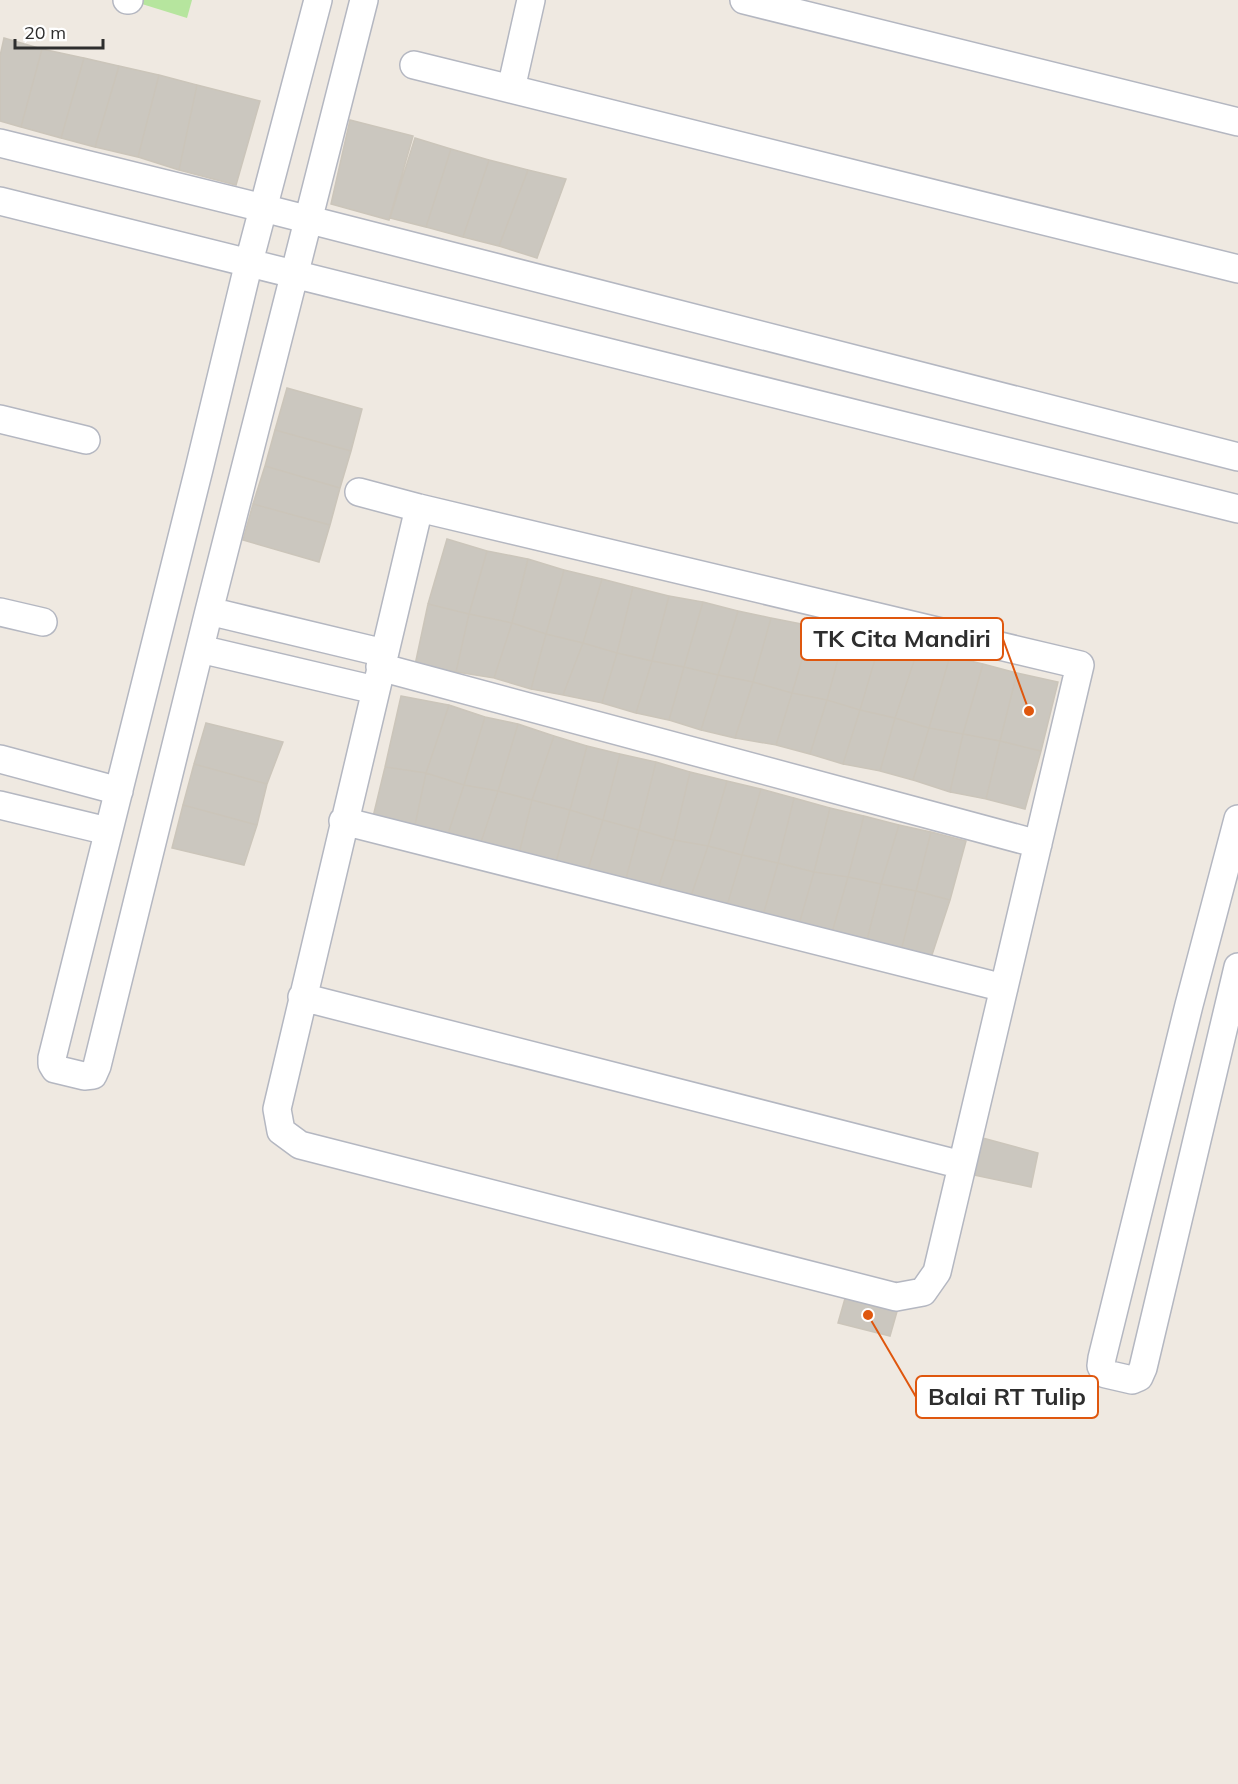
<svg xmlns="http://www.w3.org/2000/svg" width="1238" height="1784" viewBox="0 0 1238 1784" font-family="Mulish,sans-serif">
<rect width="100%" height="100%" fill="#efe9e1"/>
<path fill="#b6e59e" d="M129,0H192L187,18Z"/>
<path fill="#cbc7bf" stroke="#cbc5ba" stroke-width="1.5" d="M4,38L42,49L21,127L0,121V56Z
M42,49L84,58L61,138L21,127Z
M84,58L119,66L95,147L61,138Z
M119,66L159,75L138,157L95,147Z
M159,75L197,85L179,170L138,157Z
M197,85L260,101L236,185L179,170Z
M350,120L413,136L389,220L331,204Z
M415,138L451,149L426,227L390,218Z
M451,149L489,160L463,237L426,227Z
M489,160L528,170L499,246L463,237Z
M528,170L566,179L537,258L499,246Z
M287,388L362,409L351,451L275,430Z
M275,430L351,451L340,488L265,466Z
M265,466L340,488L330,525L253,504Z
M253,504L330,525L319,562L243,540Z
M447,539L487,551L469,614L428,604Z
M487,551L528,559L512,623L469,614Z
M528,559L564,570L546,634L512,623Z
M564,570L602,579L583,643L546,634Z
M602,579L633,587L617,653L583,643Z
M633,587L669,596L652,661L617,653Z
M669,596L703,602L684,667L652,661Z
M703,602L738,611L718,675L684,667Z
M428,604L469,614L456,672L415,665Z
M738,611L771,618L753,682L718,675Z
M469,614L512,623L494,678L456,672Z
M771,618L812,626L792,693L753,682Z
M512,623L546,634L531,689L494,678Z
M812,626L845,633L827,700L792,693Z
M845,633L880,642L860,710L827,700Z
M546,634L583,643L563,695L531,689Z
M880,642L918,649L895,718L860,710Z
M583,643L617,653L602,703L563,695Z
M918,649L950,656L929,728L895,718Z
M617,653L652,661L636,713L602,703Z
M950,656L983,664L963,734L929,728Z
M652,661L684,667L669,720L636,713Z
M983,664L1017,673L1000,741L963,734Z
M684,667L718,675L701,730L669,720Z
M1017,673L1058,682L1041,751L1000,741Z
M718,675L753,682L735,738L701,730Z
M753,682L792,693L776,745L735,738Z
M792,693L827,700L810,754L776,745Z
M401,696L449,705L426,773L385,767Z
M827,700L860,710L843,764L810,754Z
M449,705L485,717L464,785L426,773Z
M860,710L895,718L880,771L843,764Z
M485,717L518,724L498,791L464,785Z
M895,718L929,728L913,780L880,771Z
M206,723L283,742L267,784L194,764Z
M518,724L554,736L532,800L498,791Z
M929,728L963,734L950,792L913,780Z
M963,734L1000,741L986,799L950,792Z
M554,736L587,746L570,810L532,800Z
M1000,741L1041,751L1025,809L986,799Z
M587,746L620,754L603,820L570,810Z
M620,754L656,762L639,830L603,820Z
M656,762L690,772L674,840L639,830Z
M194,764L267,784L257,825L183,805Z
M385,767L426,773L414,830L372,821Z
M690,772L727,781L708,846L674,840Z
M426,773L464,785L446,840L414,830Z
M727,781L761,789L742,855L708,846Z
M464,785L498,791L480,845L446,840Z
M761,789L794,798L778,863L742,855Z
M498,791L532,800L518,858L480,845Z
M794,798L830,808L814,872L778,863Z
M532,800L570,810L555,866L518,858Z
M183,805L257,825L244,865L172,848Z
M830,808L864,816L848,877L814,872Z
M570,810L603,820L587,873L555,866Z
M864,816L899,825L881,884L848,877Z
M603,820L639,830L625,882L587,873Z
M899,825L931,832L916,891L881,884Z
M639,830L674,840L657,892L625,882Z
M931,832L966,841L950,900L916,891Z
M674,840L708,846L690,899L657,892Z
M708,846L742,855L726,909L690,899Z
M742,855L778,863L762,919L726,909Z
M778,863L814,872L798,928L762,919Z
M814,872L848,877L831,936L798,928Z
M848,877L881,884L866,944L831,936Z
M881,884L916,891L900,955L866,944Z
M916,891L950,900L930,961L900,955Z
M979,1137L1038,1153L1031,1187L969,1174Z
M846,1295L898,1308L890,1336L838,1323Z"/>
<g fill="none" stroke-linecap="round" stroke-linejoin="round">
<g stroke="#b4b7c1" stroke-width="30">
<path id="street" d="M127,0H129
M318,0L249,262L199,469L52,1058V1064L55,1069L84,1076L93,1075L97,1066L209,611L364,0
M744,0L1238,122
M414,65L1238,269
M511,89L531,0
M0,143L263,208L1238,457
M0,201L1238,509
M0,419L86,440
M359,492L419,508L1080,665L937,1272L923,1292L896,1297L300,1145L281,1131L277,1109L419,508
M209,611L384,653
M0,612L43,622
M200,649L375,690
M380,667L1038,844
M0,759L119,791
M0,805L108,831
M1238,819L1189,1005L1102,1358L1101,1366L1106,1374L1132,1380L1139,1377L1143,1368L1238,967
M343,821L1004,988
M302,997L962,1165"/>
</g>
<use href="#street" stroke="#fff" stroke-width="27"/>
</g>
<path fill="none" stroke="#df570e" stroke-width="2" d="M1029 711L1003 639M868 1315L916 1397"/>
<g fill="#df570e" stroke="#fff" stroke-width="2">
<circle cx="1029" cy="711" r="6"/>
<circle cx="868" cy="1315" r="6"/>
</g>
<g fill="#fff" stroke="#df570e" stroke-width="2">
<rect x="801" y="618" width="202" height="42" rx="6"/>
<rect x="916" y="1376" width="182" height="42" rx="6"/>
</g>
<g font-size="24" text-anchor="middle" font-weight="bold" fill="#2e2e2e">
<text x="902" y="647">TK Cita Mandiri</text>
<text x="1007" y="1405">Balai RT Tulip</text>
</g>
<path d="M15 39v9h88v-9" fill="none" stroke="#2e2e2e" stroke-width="3"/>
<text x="24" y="39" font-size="18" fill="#2e2e2e" stroke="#ffffff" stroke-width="4.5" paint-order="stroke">20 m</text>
</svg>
